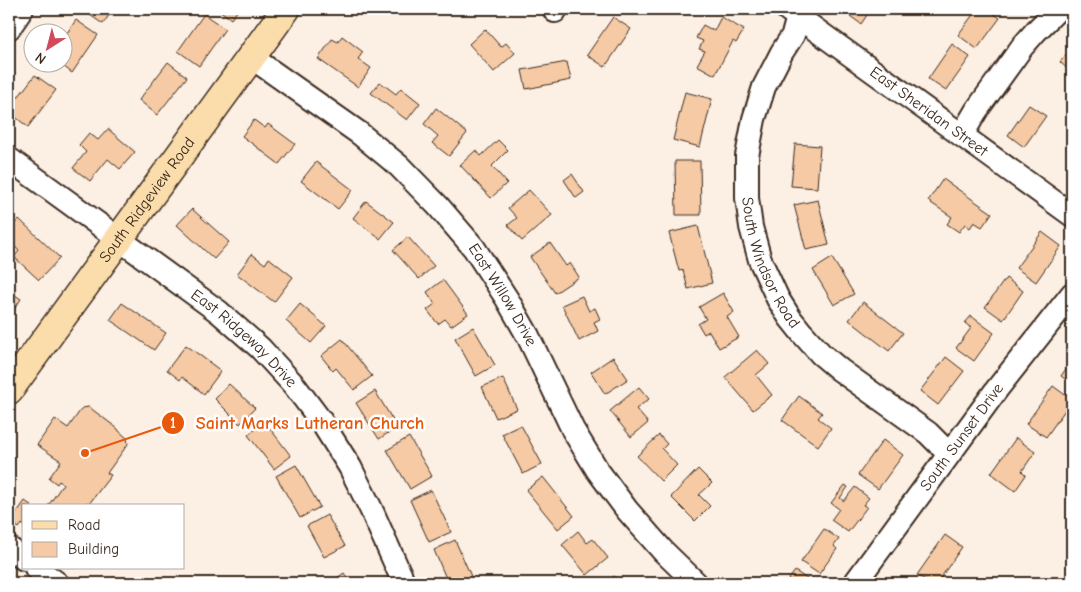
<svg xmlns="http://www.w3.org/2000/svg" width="1081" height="592" font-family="'Comic Neue',sans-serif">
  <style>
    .built { fill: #fae4d1 }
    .building { fill: #f5caa4; stroke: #3b2a1e }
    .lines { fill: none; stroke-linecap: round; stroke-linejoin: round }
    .minor-casing { stroke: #3b2a1e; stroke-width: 26 }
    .major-casing { stroke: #3b2a1e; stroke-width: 31 }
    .minor { stroke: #fff; stroke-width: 22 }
    .major { stroke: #fbddab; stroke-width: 28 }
    .labels { text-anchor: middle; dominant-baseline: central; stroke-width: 5; stroke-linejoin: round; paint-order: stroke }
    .street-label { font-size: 16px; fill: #3b2a1e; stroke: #fff }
    .leader { fill: none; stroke: #e8590c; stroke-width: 2 }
    .callout-dot { fill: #e8590c; stroke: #fff; stroke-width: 2 }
    .mark-label { font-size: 15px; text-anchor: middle; font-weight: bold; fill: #fff }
    .callout-label { font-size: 18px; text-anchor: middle; font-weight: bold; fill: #e8590c; stroke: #fff; stroke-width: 5; stroke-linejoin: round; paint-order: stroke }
  </style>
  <rect width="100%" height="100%" fill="#fcefe4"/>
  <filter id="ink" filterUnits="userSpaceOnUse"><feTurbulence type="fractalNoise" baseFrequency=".02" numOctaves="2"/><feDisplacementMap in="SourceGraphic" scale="10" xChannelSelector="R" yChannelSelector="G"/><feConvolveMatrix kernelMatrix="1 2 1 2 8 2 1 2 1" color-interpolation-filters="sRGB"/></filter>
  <g filter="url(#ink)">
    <path class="built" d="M9 569 29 583H9Z"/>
    <path class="building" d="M81 9H113L103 24Z
      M218 9H239L231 19Z
      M642 9H654L650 14Z
      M845 9H871L861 24 843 11Z
      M977 9H987L1000 18 977 49 958 35Z
      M204 14 225 29 199 66 178 51Z
      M613 17 631 29 605 67 587 55Z
      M721 17 744 30 736 43 733 41 715 75 697 65 705 51 699 49 703 41 696 38 703 25 714 31Z
      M76 20 98 35 72 73 58 62H62V40Z
      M485 29 501 47 506 43 515 53 494 72 469 44Z
      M342 36 363 52 358 59 371 68 358 87 318 59 332 39 338 42Z
      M952 44 970 57 946 91 928 79Z
      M1072 47V73L1060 62Z
      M168 62 187 77 157 115 139 100Z
      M567 62 571 80 526 89 522 70Z
      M35 75 56 90 28 127 9 112V109Z
      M380 82 396 94 401 88 420 103 407 120 371 93Z
      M685 92 712 99 700 147 673 140Z
      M1029 105 1046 116 1024 147 1008 135Z
      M436 108 467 133 449 156 432 143 438 136 424 124Z
      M254 120 265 128 268 124 295 144 279 164 242 136Z
      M108 129 135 152 120 169 108 159 90 181 73 168 86 152 79 145 89 133 98 140Z
      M498 140 508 150 492 166 507 183 491 198 460 165 476 150 481 156Z
      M795 144 820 146 817 188 791 186Z
      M675 161H700L701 215H676Z
      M316 162 353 190 338 209 301 181Z
      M572 174 584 192 576 198 564 180Z
      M943 179 992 213 982 227 974 222 970 228 965 224 959 232 947 224 952 217 928 201Z
      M529 190 552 215 522 241 508 225 517 218 508 208Z
      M818 200 829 245 806 250 794 205Z
      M366 201 394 222 380 239 353 218Z
      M192 209 229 242 214 259 177 225Z
      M19 219 60 258 39 280 14 257 19 251 9 240V230Z
      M698 226 712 283 688 289 683 270 679 271 669 233Z
      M1042 232 1061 246 1036 282 1016 268Z
      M408 237 434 266 419 279 393 250Z
      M550 243 566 266 570 263 579 277 555 293 530 257Z
      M252 254 265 264 269 258 293 277 274 302 237 274Z
      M832 258 854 294 834 305 813 270Z
      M1006 278 1023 291 1003 320 985 307Z
      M443 280 468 314 451 326 445 319 438 324 427 310 435 304 427 292Z
      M9 291 21 299 9 317Z
      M723 293 734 312 727 317 739 337 719 348 709 331 704 334 698 324 706 319 699 307Z
      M582 296 589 311 595 308 600 319 594 322 598 331 579 341 562 305Z
      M863 302 903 333 889 351 849 320Z
      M122 303 166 333 154 350 110 320Z
      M300 304 326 326 311 343 286 321Z
      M971 316 994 333 974 361 956 348 971 328 965 323Z
      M473 327 495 365 476 376 455 338Z
      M342 339 372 376 354 390 336 368 333 371 321 356Z
      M186 345 221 371 204 394 182 377 180 380 167 370Z
      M757 350 769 364 756 375 772 395 753 410 725 377Z
      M613 357 628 379 605 394 591 372Z
      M946 357 964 371 938 405 920 391Z
      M1072 360V384L1061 376Z
      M503 378 517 409 496 418 482 387Z
      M229 384 255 408 240 424 215 399Z
      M1053 386 1072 400 1046 437 1026 424Z
      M639 387 649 399 636 409 648 423 631 437 610 411Z
      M375 391 397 427 379 439 356 403Z
      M799 396 822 413 818 418 831 428 818 446 782 420Z
      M89 407 118 429 119 431 127 438 128 444 107 473 111 475 89 504 87 502 84 506H48L63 484 59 481 57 484 49 478 61 461 37 445 55 419 68 428 82 408Z
      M265 422 291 456 274 469 248 435Z
      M521 425 542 464 523 474 502 434Z
      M659 435 667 444 662 449 677 465 661 481 637 456Z
      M409 437 432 476 410 489 387 450Z
      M1016 438 1035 452 1022 471 1026 475 1015 491 991 473Z
      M883 440 903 455 878 489 858 475Z
      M296 465 320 507 300 518 276 476Z
      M698 469 712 483 699 495 710 506 695 521 671 497Z
      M543 477 574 516 558 529 526 490Z
      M845 485 848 487 840 498 844 501 855 487 869 498 863 505 867 507 848 532 831 520 839 509 831 503Z
      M431 490 451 532 429 542 410 500Z
      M25 501 32 506H24V526L22 524 19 528 10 522Z
      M327 515 345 546 324 557 307 526Z
      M824 529 839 539 834 546 837 549 819 574 801 562Z
      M578 531 587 543 593 539 608 558 587 575 562 545Z
      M945 535 962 547 937 583H930L917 575Z
      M455 540 474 583H448L434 550Z
      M795 571 813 583H786Z
      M344 573 351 583H330Z
      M614 576 622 583H606Z
      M1056 578 1064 583H1053Z"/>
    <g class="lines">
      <defs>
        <g id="minor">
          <path id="s1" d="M787 9 1072 215"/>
          <path id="s2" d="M800 9 793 35 782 52 764 87 754 119 747 156V198L751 227 760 260 778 299 790 318 802 333 821 354 840 370 928 433 949 454"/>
          <path d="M555 11 556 9"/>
          <path d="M9 28 22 9"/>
          <path id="s3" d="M251 57 359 133 399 166 438 206 474 248 507 299 528 336 573 430 598 471 627 510 663 551 696 583"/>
          <path d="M962 135 976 111 1022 47 1036 31 1058 9"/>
          <path id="s4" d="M9 159 219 312 260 348 294 385 321 421 350 467 371 509 404 583"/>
          <path d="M9 548 24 559"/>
          <path d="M36 568 57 583"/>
          <path id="s5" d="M855 583 997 389 1072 294"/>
        </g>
        <g id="major">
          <path id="s6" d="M9 390 286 9"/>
        </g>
      </defs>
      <use href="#minor" class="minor-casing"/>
      <use href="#major" class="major-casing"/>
      <use href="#minor" class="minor"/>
      <use href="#major" class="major"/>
    </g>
  </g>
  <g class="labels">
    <g class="street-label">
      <text stroke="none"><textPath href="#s1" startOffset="175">East Sheridan Street</textPath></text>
      <text stroke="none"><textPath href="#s6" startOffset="235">South Ridgeview Road</textPath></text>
      <text stroke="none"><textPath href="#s2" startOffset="269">South Windsor Road</textPath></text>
      <text stroke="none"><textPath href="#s3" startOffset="350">East Willow Drive</textPath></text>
      <text stroke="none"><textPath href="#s4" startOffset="296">East Ridgeway Drive</textPath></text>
      <text stroke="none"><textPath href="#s5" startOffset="181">South Sunset Drive</textPath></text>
    </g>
  </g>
  <path class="leader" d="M85 453L173 423"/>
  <g class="callout-dot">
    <circle cx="85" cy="453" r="5"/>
    <circle cx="173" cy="423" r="12"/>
  </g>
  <g class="mark-label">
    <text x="173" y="428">1</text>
  </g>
  <g class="callout-label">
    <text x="310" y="429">Saint Marks Lutheran Church</text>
  </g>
  <rect width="1081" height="592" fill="none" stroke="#fff" stroke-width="30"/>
  <rect x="15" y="15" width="1051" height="562" fill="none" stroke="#3b2a1e" stroke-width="2" filter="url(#ink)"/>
  <rect x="22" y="504" width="162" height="65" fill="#ffffff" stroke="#b1aaa5"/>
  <rect x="32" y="521" width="25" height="8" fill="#fbddab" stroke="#b1aaa5"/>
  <text x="68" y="530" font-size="15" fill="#3b2a1e">Road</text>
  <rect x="32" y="542" width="25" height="15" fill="#f5caa4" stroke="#b1aaa5"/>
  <text x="68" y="554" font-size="15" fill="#3b2a1e">Building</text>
  <g transform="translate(48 48) rotate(216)"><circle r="24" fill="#ffffff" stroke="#b1aaa5"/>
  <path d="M0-4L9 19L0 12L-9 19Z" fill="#d1495b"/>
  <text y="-8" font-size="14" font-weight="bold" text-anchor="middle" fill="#3b2a1e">N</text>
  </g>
</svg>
